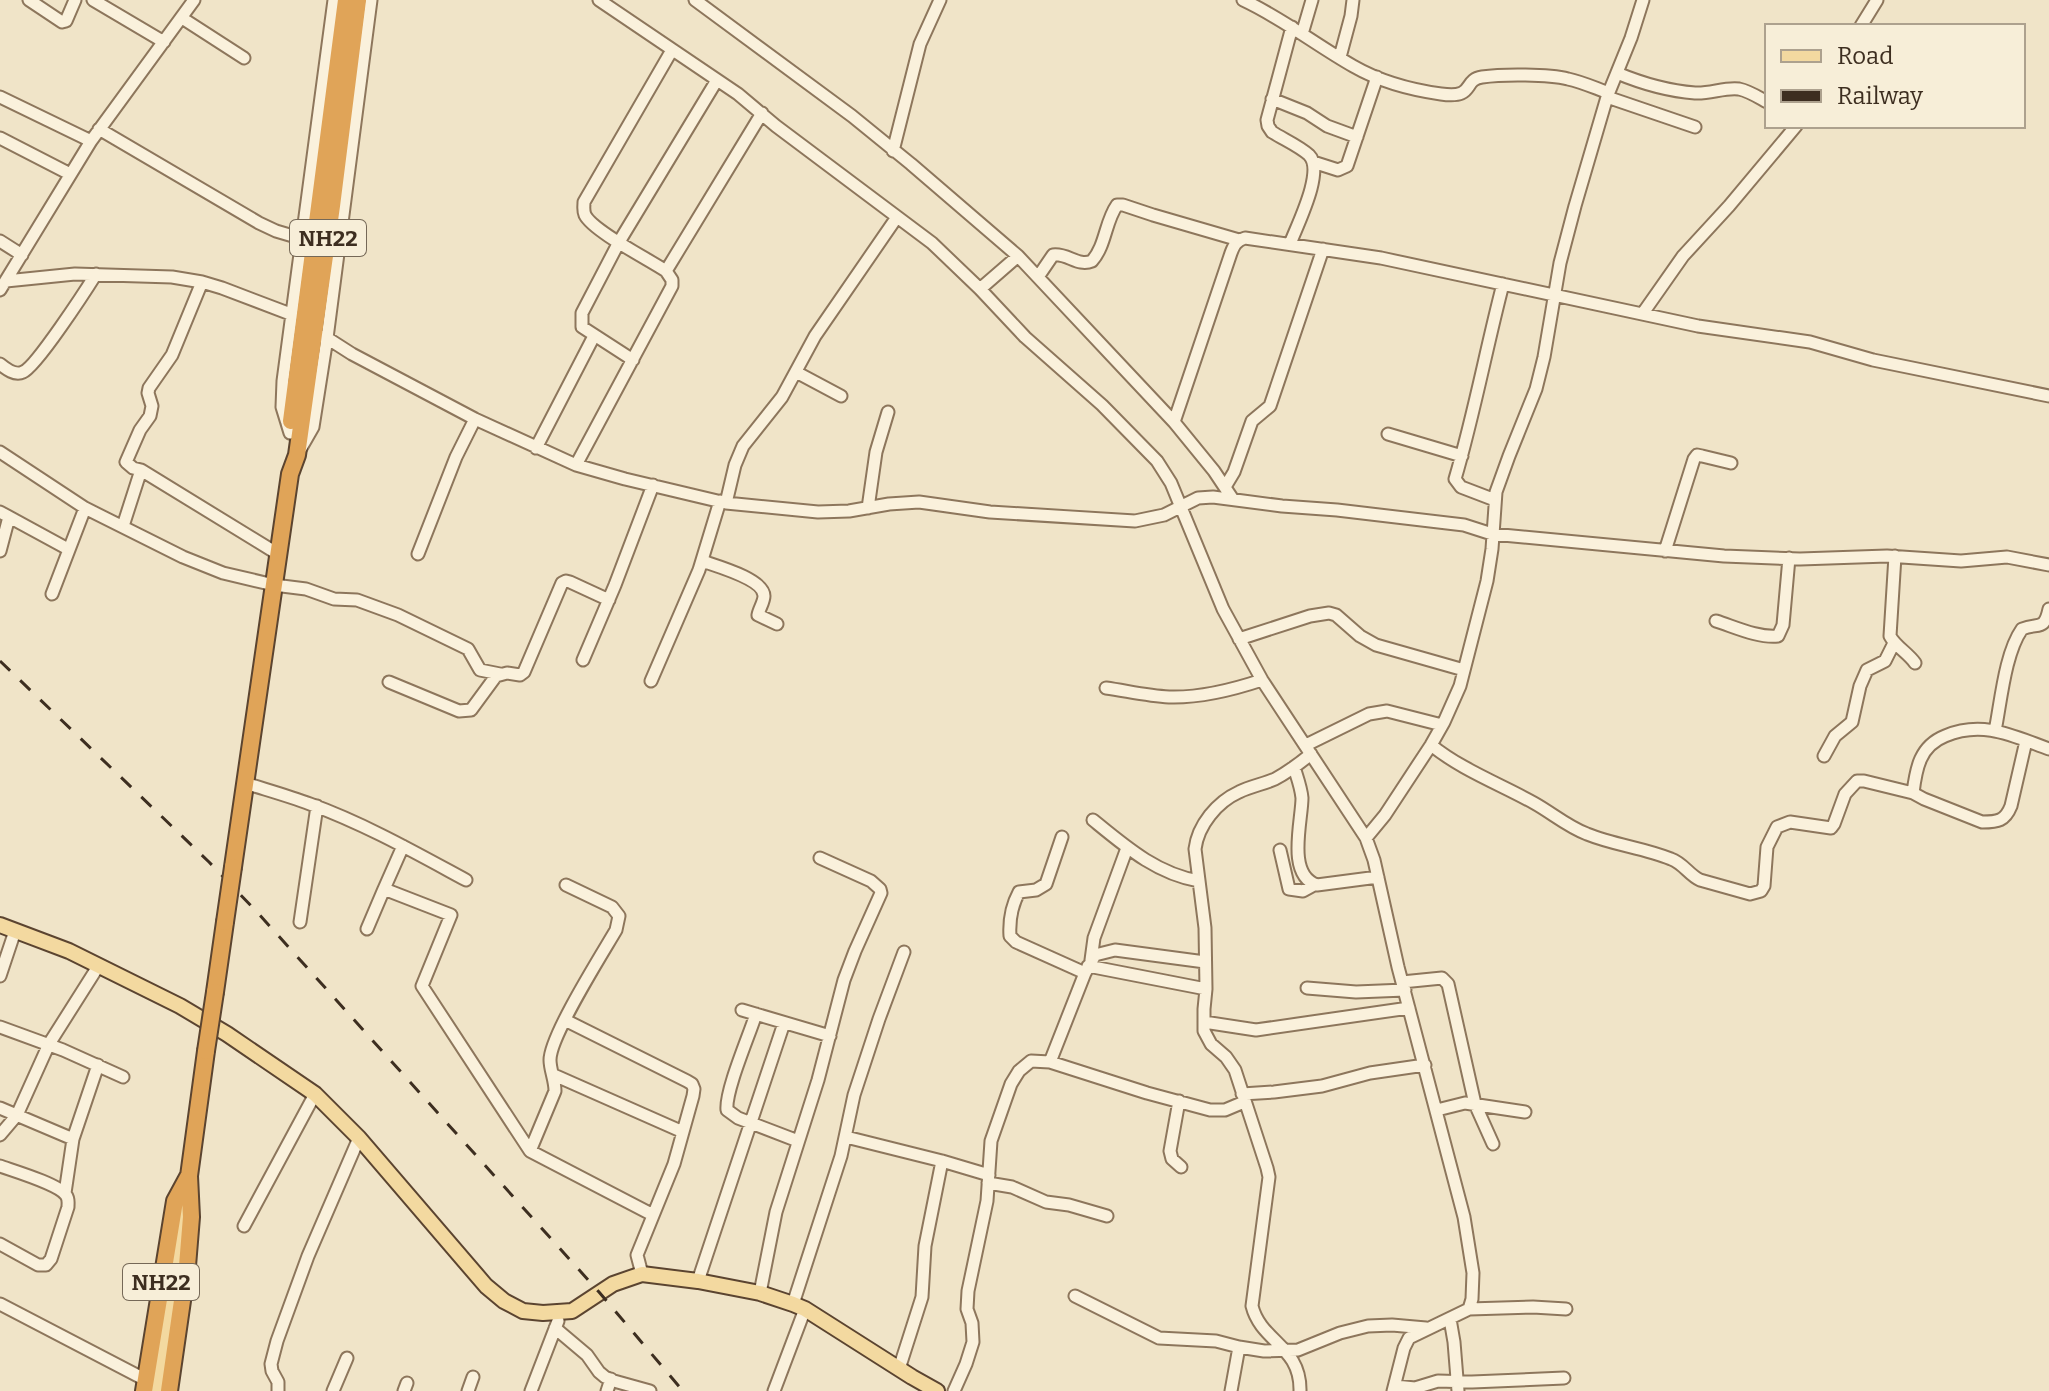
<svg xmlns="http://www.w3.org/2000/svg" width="2049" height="1391" font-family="Bitter,serif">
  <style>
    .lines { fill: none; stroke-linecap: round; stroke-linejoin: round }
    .minor-casing { stroke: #8d765c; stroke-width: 15 }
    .major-casing { stroke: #5b4430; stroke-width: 18 }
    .highway-casing { stroke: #5b4430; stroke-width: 20 }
    .minor { stroke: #faf1dc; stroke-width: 11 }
    .major { stroke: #f3d9a0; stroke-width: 14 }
    .highway { stroke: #e0a458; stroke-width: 16 }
    .rail { stroke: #3d2e20; stroke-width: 3; stroke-dasharray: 14 14; stroke-linecap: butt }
    .highway-bridge-casing { stroke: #5b4430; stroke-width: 20; stroke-linecap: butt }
    .highway-bridge { stroke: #e0a458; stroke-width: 16 }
    .labels { text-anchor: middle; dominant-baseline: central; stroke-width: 6; stroke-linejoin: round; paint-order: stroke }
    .shield { fill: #f7eed8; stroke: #756857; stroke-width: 2 }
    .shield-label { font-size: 22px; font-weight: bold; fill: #3d2e20 }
  </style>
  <rect width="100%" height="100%" fill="#f0e4c8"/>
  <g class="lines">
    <defs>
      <path id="minor" d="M29 0 62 22 66 21 75 0
        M93 0 164 42
        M599 0 738 94 776 126 932 243 980 289 1025 337 1102 405 1157 461 1171 483 1223 609 1262 680 1366 838 1374 860 1398 967 1464 1217 1473 1273 1472 1299 1469 1309 1409 1338 1404 1348 1393 1391
        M695 0 852 116 911 164 1018 256
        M1243 0C1282 18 1316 45 1353 66 1379 81 1412 90 1441 94 1476 99 1462 80 1482 77 1502 74 1549 74 1568 79 1582 82 1595 88 1609 93
        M182 18 244 58
        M1861 26 1877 0
        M1302 34 1312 0
        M1340 57 1351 16 1353 0
        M1617 73C1641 83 1669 91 1695 93 1710 94 1725 87 1739 89 1749 91 1758 97 1767 102
        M0 97 91 141
        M1607 97 1695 127
        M1272 99 1307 113 1327 126 1357 137
        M99 129 259 223 276 231 303 239
        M0 138 70 174
        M893 151 920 44 940 0
        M1313 162 1338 170 1347 166 1377 77
        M0 241 22 255
        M1290 244C1297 225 1325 171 1309 155 1299 146 1283 139 1272 132L1268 126 1267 120 1292 27
        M666 271 762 113
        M1038 277 1053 255C1068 253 1078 267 1092 261 1106 245 1105 222 1117 205H1123L1153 215 1239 240
        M6 281 75 274 172 277 202 282 222 288 293 315
        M202 282 172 355 149 388 148 393 152 406 150 416 140 430 126 462 133 468 141 470 278 554
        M980 289 1018 256 1174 422 1214 471 1232 498
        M0 290 91 141 194 0
        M1643 313 1683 256 1729 206 1796 126
        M310 334 327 338 352 354 475 419 576 465 625 479 726 503 818 512 849 511 889 504 919 502 990 512 1135 521 1164 515 1198 498 1213 497 1282 506 1337 510 1464 525 1492 534 1724 556 1800 559 1887 556 1961 561 2007 557 2049 565
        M633 360 582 327V313L619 242 717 80
        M0 364C6 369 15 376 23 372 36 367 86 290 96 274
        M796 372 841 396
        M1174 422 1231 253C1234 245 1236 241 1245 238L1381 258 1698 326 1810 342 1873 360 2049 396
        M290 433 282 407 283 381 334 0
        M1388 434 1462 456
        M301 448 313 427 327 338 371 0
        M536 448 594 336
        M0 452 85 508 183 557 223 573 274 585 306 589 334 599 357 600 398 615 468 649 480 670 500 674
        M576 465 672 286V280L666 271C648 259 593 231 585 215 583 210 584 207 584 202L672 50
        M1225 487 1234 472 1252 421 1270 406 1323 249
        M1495 500 1461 487 1455 479C1474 415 1486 349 1503 284
        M726 503 735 465 743 446 782 397 815 336 897 217
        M868 508 876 452 888 412
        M0 512 68 549
        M123 526 141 470
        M0 551 9 517
        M1665 551 1694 459 1697 455 1702 456 1731 463
        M418 554 456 457 475 419
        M1895 556 1890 636C1895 646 1908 653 1915 663
        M702 561C716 566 764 579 764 596 764 602 759 609 758 615L777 624
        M52 594 85 508
        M1716 621C1735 627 1758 638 1778 636L1783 625 1789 558
        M1239 639 1310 616 1329 613 1336 615 1360 636 1376 645 1464 670
        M583 660 615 585 653 485
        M651 681 699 570 720 501
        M389 682 459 711 471 710 496 676 507 673 520 675 524 672 562 583 566 581 570 582 609 600
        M1106 688C1127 691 1148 696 1169 697 1200 698 1232 690 1262 680
        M1995 731C2001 701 2005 653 2022 629 2038 622 2044 632 2049 609
        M1306 745 1369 714 1387 711 1442 725
        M1431 745C1462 770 1500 784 1534 803 1552 813 1568 827 1587 834 1614 845 1644 848 1671 859 1683 863 1689 875 1700 880L1750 894 1761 891 1764 886 1767 847 1777 827 1790 822 1831 828 1834 824 1845 794 1857 781H1864L1913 793 1924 799 1982 822C1998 822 2005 821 2011 806L2026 741
        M1824 756 1835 736 1852 722 1860 686 1867 670 1885 661 1894 643
        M1294 767C1297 777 1301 787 1302 798 1302 821 1286 875 1317 885L1378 877
        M245 783C267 790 289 796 310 804 365 824 416 853 466 880
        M1913 793C1916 768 1920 746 1945 736 1983 720 2013 736 2049 749
        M1093 820C1126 847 1157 874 1199 881
        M1062 837 1046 884 1036 890 1019 892C1012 905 1009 921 1010 936L1016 942 1085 973
        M1366 838 1385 815 1431 745 1444 722 1460 686 1487 581 1492 549 1496 492 1509 456 1536 389 1544 357 1560 263 1575 206 1607 97 1631 38 1643 0
        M1280 850 1289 889 1303 891 1314 885
        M384 889 403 846
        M300 922 317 806
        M367 929 384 889 451 915 422 986 530 1151 653 1215
        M1091 960 1094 938 1127 848
        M1088 966 1206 989
        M0 976 15 931
        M1402 982 1442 978 1448 984 1475 1104 1493 1144
        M1307 988 1356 992 1405 990
        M742 1010 830 1036
        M756 1014C749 1036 725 1091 727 1110L738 1118 798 1141
        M565 1020 687 1081 692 1084 694 1089 693 1096 674 1164 637 1255 642 1274
        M1204 1022 1256 1030 1409 1008
        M0 1027 63 1050 123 1077
        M1050 1062 1085 973 1095 955 1115 950 1205 962
        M554 1075 683 1132
        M1242 1094 1274 1092 1322 1086 1370 1073 1425 1065
        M1179 1101 1170 1151 1172 1159 1181 1167
        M0 1108 73 1139
        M1437 1110 1465 1103 1525 1112
        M0 1135 17 1115 49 1044 99 965
        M846 1137 942 1161 989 1175
        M530 1151 555 1091C555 1080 550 1070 550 1060 550 1036 602 954 616 930L619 916 612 907 566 885
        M0 1166C14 1171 58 1184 66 1195 69 1199 68 1202 68 1207L51 1259 46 1265H38L0 1244
        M988 1183 1012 1187 1046 1202 1069 1205 1107 1216
        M65 1193 73 1139 98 1065
        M244 1226 315 1094
        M698 1281 784 1023
        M760 1293 776 1212 818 1080 844 980 855 951 881 893 880 889 871 881 820 858
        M1075 1296 1159 1338 1216 1341 1239 1347 1264 1351 1298 1350 1340 1333 1368 1326 1392 1325 1426 1328
        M0 1304 146 1380
        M793 1304 841 1156 854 1095 879 1019 904 952
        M1469 1309 1533 1307 1566 1309
        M1450 1319 1454 1342 1458 1391
        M555 1328 587 1355 599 1372 605 1377 614 1381 650 1391
        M899 1369 922 1297 925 1246 942 1161
        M1395 1386 1415 1388 1438 1381 1472 1382 1564 1378
        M278 1391V1382L272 1371 271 1364 277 1341 308 1256 359 1138
        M333 1391 347 1358
        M404 1391 407 1383
        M468 1391 473 1377
        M531 1391 558 1321
        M607 1391 611 1379
        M774 1391 805 1309
        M954 1391 966 1364 973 1342 972 1323 967 1309 968 1291 987 1201 991 1141 1011 1084 1019 1071 1031 1061 1050 1062 1147 1093 1210 1110H1225L1244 1102
        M1231 1391 1239 1347
        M1300 1391C1301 1346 1261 1342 1252 1306L1269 1177 1267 1168 1235 1070 1226 1057 1211 1044 1204 1031V1009L1206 989 1205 928 1195 849C1198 825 1217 802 1239 792 1251 786 1264 784 1275 779 1288 772 1300 763 1311 754"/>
      <path id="major" d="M0 925 69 951 180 1006 227 1034 315 1094 359 1138 486 1286 504 1301 523 1311 543 1313 572 1311 613 1284 642 1274 698 1281 760 1293 793 1304 805 1309 912 1377 937 1391
        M157 1391 186 1198"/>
      <path id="highway" d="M291 421 346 0
        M233 867 290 474 297 455 332 206 358 0
        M215 992 225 922
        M144 1391 175 1201 188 1177
        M169 1391 187 1266 191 1217 189 1176 206 1051"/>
    </defs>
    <use href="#minor" class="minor-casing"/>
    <use href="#major" class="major-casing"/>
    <use href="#highway" class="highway-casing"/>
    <use href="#minor" class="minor"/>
    <use href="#major" class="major"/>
    <use href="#highway" class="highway"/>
    <path class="rail" d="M0 661 209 862 257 912 599 1292 683 1391"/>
    <defs>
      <path id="highway-bridge" d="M225 922 233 867
        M206 1051 215 992"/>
    </defs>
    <use href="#highway-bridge" class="highway-bridge-casing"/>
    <use href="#highway-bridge" class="highway-bridge"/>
  </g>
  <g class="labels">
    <g class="shield">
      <rect x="290" y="220" width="76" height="36" rx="6"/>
      <rect x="123" y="1264" width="76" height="36" rx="6"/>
    </g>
    <g class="shield-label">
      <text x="328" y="238">NH22</text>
      <text x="161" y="1282">NH22</text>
    </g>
  </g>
  <rect x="1765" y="24" width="260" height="104" fill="#f7eed8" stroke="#ada18e" stroke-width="2"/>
  <rect x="1781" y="50" width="40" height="12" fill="#f3d9a0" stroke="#ada18e" stroke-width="2"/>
  <text x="1837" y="64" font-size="24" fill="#3d2e20">Road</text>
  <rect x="1781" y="90" width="40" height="12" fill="#3d2e20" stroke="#ada18e" stroke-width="2"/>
  <text x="1837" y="104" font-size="24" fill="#3d2e20">Railway</text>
</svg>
